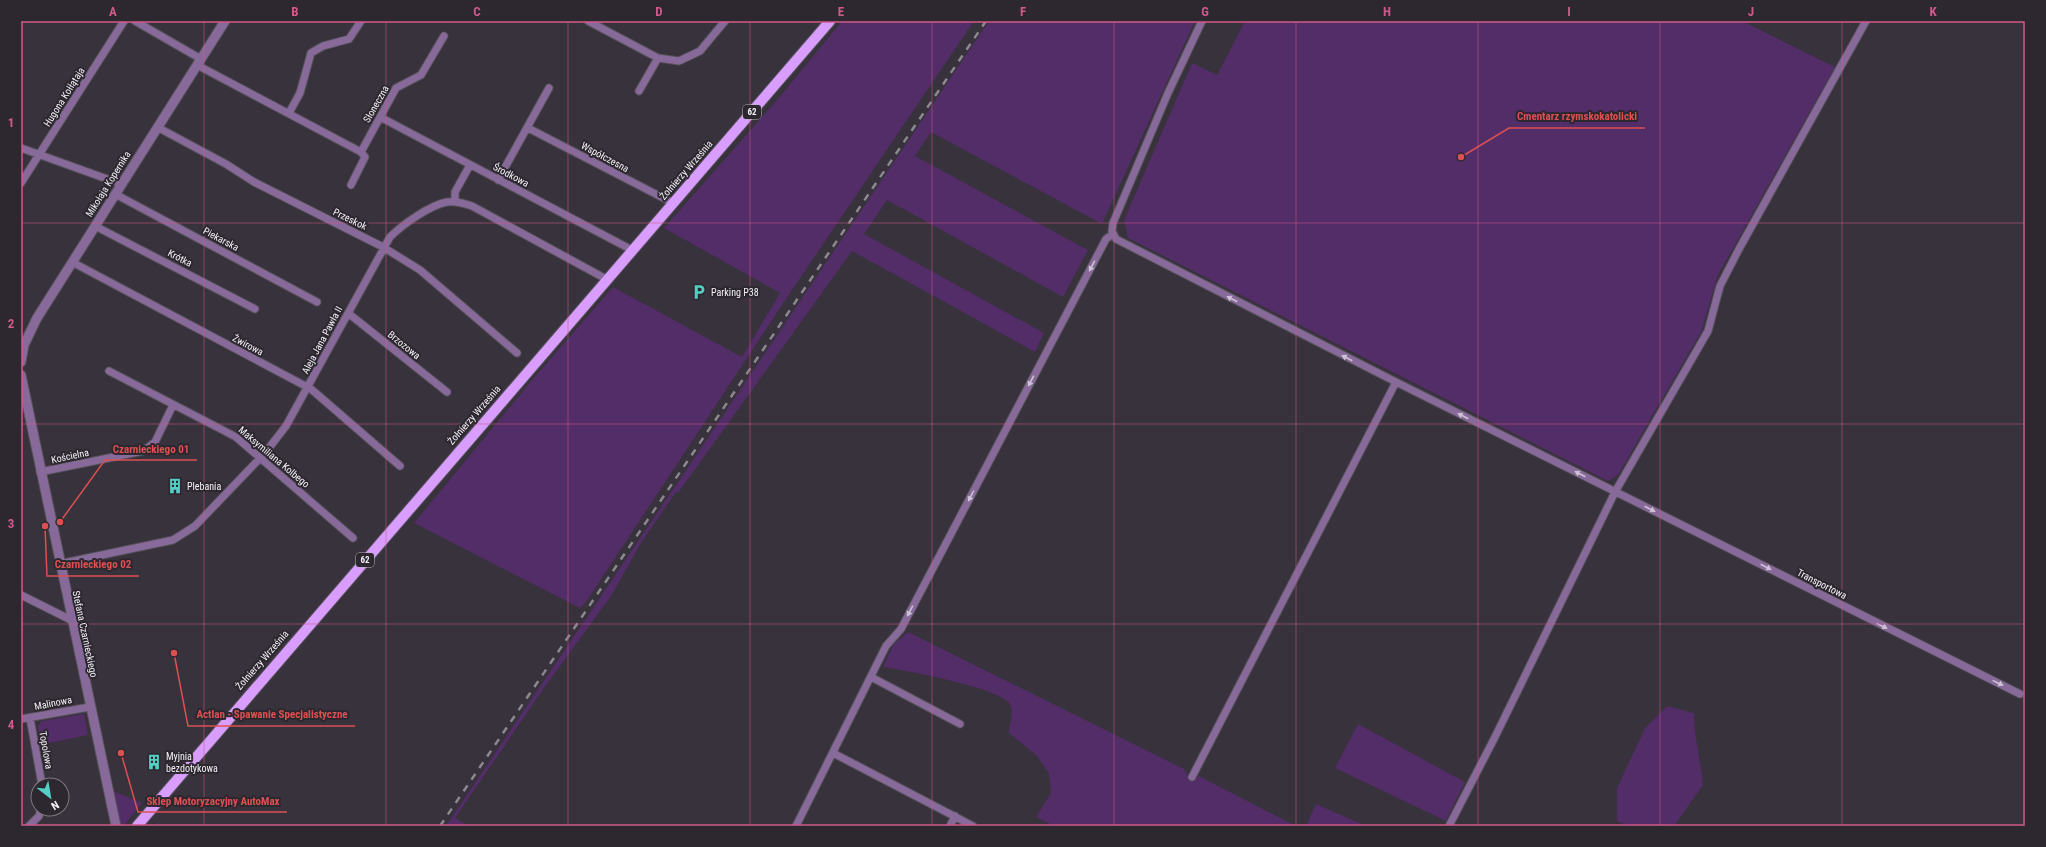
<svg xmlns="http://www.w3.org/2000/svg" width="2046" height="847" font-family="'Roboto Condensed',sans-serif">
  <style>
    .green { fill: #522d67 }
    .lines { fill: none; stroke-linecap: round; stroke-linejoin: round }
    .minor-casing { stroke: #555059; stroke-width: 9 }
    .tertiary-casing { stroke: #555059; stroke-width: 11 }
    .primary-casing { stroke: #555059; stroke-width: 12 }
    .minor { stroke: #876a99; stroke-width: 7 }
    .tertiary { stroke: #876a99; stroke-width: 9 }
    .primary { stroke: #d99dfe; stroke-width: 10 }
    .rail { stroke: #8c8890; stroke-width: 2.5; stroke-dasharray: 7 7; stroke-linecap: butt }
    .oneway { fill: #cdc1d5 }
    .grid { fill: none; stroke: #d1598a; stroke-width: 1; stroke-opacity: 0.55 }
    .labels { text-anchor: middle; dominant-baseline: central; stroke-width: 4; stroke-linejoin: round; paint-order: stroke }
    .shield { fill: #2d2830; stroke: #b8b4bb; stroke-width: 1 }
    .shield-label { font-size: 9px; font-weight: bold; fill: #f3f0f6 }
    .street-label { font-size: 10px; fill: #f3f0f6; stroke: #2d2830 }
    .poi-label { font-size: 10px; fill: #f3f0f6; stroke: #2d2830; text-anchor: start }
    .leader { fill: none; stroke: #dc5051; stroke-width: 1.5 }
    .callout-dot { fill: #dc5051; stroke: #2d2830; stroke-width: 1.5 }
    .callout-label { font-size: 11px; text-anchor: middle; font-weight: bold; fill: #dc5051; stroke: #2d2830; stroke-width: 4; stroke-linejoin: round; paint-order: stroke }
    .neatline { fill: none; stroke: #d1598a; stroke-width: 1.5 }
    .grid-label { font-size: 13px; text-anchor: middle; font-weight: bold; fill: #d1598a }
  </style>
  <rect width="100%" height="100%" fill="#37323b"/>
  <path class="green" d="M842 21H974L788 296 586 602 580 608 414 523 533 379 613 287 742 357 780 293 664 228 777 100Z
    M989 21H1195L1102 224 931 132 915 156 1088 250 1063 297 887 200 864 234 1044 333 1035 352 852 251 678 493 676 492 641 543 611 596 544 688 455 818 469 826H446Z
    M1245 21H1742L1835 67 1718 275 1701 332 1618 475 1608 481 1128 238 1124 220 1192 63 1217 75Z
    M908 632 1184 769 1188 776 1195 779 1199 776 1296 826H1054L1036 817 1051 793 1049 774 1037 756 1009 733C1009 723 1015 712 1009 703 998 688 905 670 883 667L893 645Z
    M1667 706 1694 713C1694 738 1701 760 1703 785L1674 826H1628L1617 821V788L1645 728Z
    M84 714 88 735 40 745 38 726 42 721Z
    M1358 724 1465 782 1446 821 1335 768Z
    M111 790 142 803 124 826H118Z
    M1316 804 1366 826H1306Z"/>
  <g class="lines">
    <defs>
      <path id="minor" d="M135 21 201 59
        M588 21 658 58 679 61 700 51 725 21
        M1202 21 1168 93 1113 223 1112 231 1116 239 1396 382 2020 694
        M197 65 361 152 365 157 351 185
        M639 91 658 58
        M289 113 300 93 311 53 323 46 349 39 361 21
        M380 117 632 250
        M157 127 226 164 254 182 383 247 420 270 517 353
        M528 128 673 203
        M21 148 121 184
        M361 152 396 88 421 75 444 36
        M498 180 549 88
        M21 183 124 21
        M115 194 317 302
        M455 202V192L470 165
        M95 226 255 309
        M72 262 311 389 400 466
        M348 313 447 392
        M109 371 236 437 353 538
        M40 472 143 451 155 442 173 405
        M59 564 173 540 195 526 265 453 286 426 390 237C402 225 430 205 447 202 456 201 463 203 472 206L608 280
        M21 595 71 620
        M871 677 960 724
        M30 718 42 785
        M21 719 90 707
        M833 753 973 826
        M1192 777 1396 382
        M29 826 39 816 41 809
        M796 826 886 646 901 629 1106 239 1113 234
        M950 826 955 816
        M1449 826 1495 737 1615 492 1708 331 1720 286 1739 249 1866 21"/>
      <path id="tertiary" d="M21 362 24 345 37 318 225 21
        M21 375 116 826"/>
      <path id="primary" d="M137 826 830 21"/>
    </defs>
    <use href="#minor" class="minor-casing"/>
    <use href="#tertiary" class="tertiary-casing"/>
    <use href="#primary" class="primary-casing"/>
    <use href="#minor" class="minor"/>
    <use href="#tertiary" class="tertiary"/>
    <use href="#primary" class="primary"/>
    <path class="rail" d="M440 826 986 21"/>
  </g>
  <defs><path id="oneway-solid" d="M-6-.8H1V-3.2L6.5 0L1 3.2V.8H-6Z"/></defs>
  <g class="oneway">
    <use href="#oneway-solid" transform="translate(1092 266) rotate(118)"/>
    <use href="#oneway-solid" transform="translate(1232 299) rotate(-153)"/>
    <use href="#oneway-solid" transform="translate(1347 358) rotate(-153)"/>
    <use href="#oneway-solid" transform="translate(1031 381) rotate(118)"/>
    <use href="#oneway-solid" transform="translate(1463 416) rotate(-153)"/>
    <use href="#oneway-solid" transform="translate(1580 474) rotate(-153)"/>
    <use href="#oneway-solid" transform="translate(971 496) rotate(118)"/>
    <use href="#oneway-solid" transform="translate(1650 509) rotate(27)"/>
    <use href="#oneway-solid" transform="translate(1766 567) rotate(27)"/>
    <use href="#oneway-solid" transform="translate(910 611) rotate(118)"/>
    <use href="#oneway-solid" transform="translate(1882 626) rotate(26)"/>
    <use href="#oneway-solid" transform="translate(1998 683) rotate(26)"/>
  </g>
  <path class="grid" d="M204 21V826M386 21V826M568 21V826M750 21V826M932 21V826M1114 21V826M1296 21V826M1478 21V826M1660 21V826M1842 21V826M21 223H2025M21 424H2025M21 624H2025"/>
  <defs>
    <symbol id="parking-bare" viewBox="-9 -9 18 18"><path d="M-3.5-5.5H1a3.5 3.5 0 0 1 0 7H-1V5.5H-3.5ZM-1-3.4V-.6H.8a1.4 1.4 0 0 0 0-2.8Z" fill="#55cec4" stroke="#2d2830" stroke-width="2.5" paint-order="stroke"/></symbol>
    <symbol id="building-bare" viewBox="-9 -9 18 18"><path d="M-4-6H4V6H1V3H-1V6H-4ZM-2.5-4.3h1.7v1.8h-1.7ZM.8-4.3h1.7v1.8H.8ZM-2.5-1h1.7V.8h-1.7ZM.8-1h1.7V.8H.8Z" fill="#55cec4" stroke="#2d2830" stroke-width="2.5" paint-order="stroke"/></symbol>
  </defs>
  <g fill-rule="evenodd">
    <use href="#parking-bare" x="688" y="281" width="22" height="22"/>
    <use href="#building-bare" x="164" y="475" width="22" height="22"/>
    <use href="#building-bare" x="143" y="751" width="22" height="22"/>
  </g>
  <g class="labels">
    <g class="shield">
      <rect x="743" y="105" width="18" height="14" rx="3"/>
      <rect x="356" y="553" width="18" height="14" rx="3"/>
    </g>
    <g class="shield-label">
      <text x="752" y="112">62</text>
      <text x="365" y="560">62</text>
    </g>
    <g class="street-label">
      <text transform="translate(64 97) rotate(-58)">Hugona Kołłątaja</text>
      <text transform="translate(376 104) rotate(-60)">Słoneczna</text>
      <text transform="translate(605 157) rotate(28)">Współczesna</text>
      <text transform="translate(686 170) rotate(-49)">Żołnierzy Września</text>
      <text transform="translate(511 175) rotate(28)">Środkowa</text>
      <text transform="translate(108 184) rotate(-58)">Mikołaja Kopernika</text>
      <text transform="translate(350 219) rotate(26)">Przeskok</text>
      <text transform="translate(221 239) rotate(28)">Piekarska</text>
      <text transform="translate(180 258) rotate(27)">Krótka</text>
      <text transform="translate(322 340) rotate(-62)">Aleja Jana Pawła II</text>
      <text transform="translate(248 345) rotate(28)">Żwirowa</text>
      <text transform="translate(404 345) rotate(39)">Brzozowa</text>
      <text transform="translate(474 415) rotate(-49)">Żołnierzy Września</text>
      <text transform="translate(70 456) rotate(-12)">Kościelna</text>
      <text transform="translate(274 457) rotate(40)">Maksymiliana Kolbego</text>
      <text transform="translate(1822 584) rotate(27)">Transportowa</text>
      <text transform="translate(85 634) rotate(78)">Stefana Czarnieckiego</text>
      <text transform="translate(262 660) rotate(-49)">Żołnierzy Września</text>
      <text transform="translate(53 703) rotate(-11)">Malinowa</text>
      <text transform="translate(46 750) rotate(80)">Topolowa</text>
    </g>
    <g class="poi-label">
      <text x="711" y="292">Parking P38</text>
      <text x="187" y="486">Plebania</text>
      <text x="166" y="756">Myjnia<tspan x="166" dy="12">bezdotykowa</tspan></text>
    </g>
  </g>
  <path class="leader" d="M1461 157L1509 128H1645M60 522L105 460H197M45 526L47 576H139M174 653L188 726H355M121 753L138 812H287"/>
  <g class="callout-dot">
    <circle cx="1461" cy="157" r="4"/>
    <circle cx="60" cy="522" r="4"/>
    <circle cx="45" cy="526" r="4"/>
    <circle cx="174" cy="653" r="4"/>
    <circle cx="121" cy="753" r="4"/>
  </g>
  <g class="callout-label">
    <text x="1577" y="120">Cmentarz rzymskokatolicki</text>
    <text x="151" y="453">Czarnieckiego 01</text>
    <text x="93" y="568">Czarnieckiego 02</text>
    <text x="272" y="718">Actlan - Spawanie Specjalistyczne</text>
    <text x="213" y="805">Sklep Motoryzacyjny AutoMax</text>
  </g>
  <rect width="2046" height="847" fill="none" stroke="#2d2830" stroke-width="44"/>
  <g transform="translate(50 797) rotate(149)"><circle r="19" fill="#2d2830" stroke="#7c787f"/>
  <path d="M0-3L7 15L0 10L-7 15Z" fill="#55cec4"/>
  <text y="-6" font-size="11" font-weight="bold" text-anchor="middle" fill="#f3f0f6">N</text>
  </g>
  <rect x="22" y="22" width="2002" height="803" class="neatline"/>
  <g class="grid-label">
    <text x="113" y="16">A</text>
    <text x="295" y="16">B</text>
    <text x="477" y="16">C</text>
    <text x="659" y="16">D</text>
    <text x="841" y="16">E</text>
    <text x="1023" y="16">F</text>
    <text x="1205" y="16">G</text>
    <text x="1387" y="16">H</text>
    <text x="1569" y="16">I</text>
    <text x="1751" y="16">J</text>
    <text x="1933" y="16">K</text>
    <text x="11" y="127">1</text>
    <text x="11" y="328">2</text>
    <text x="11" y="528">3</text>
    <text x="11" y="729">4</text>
  </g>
</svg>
